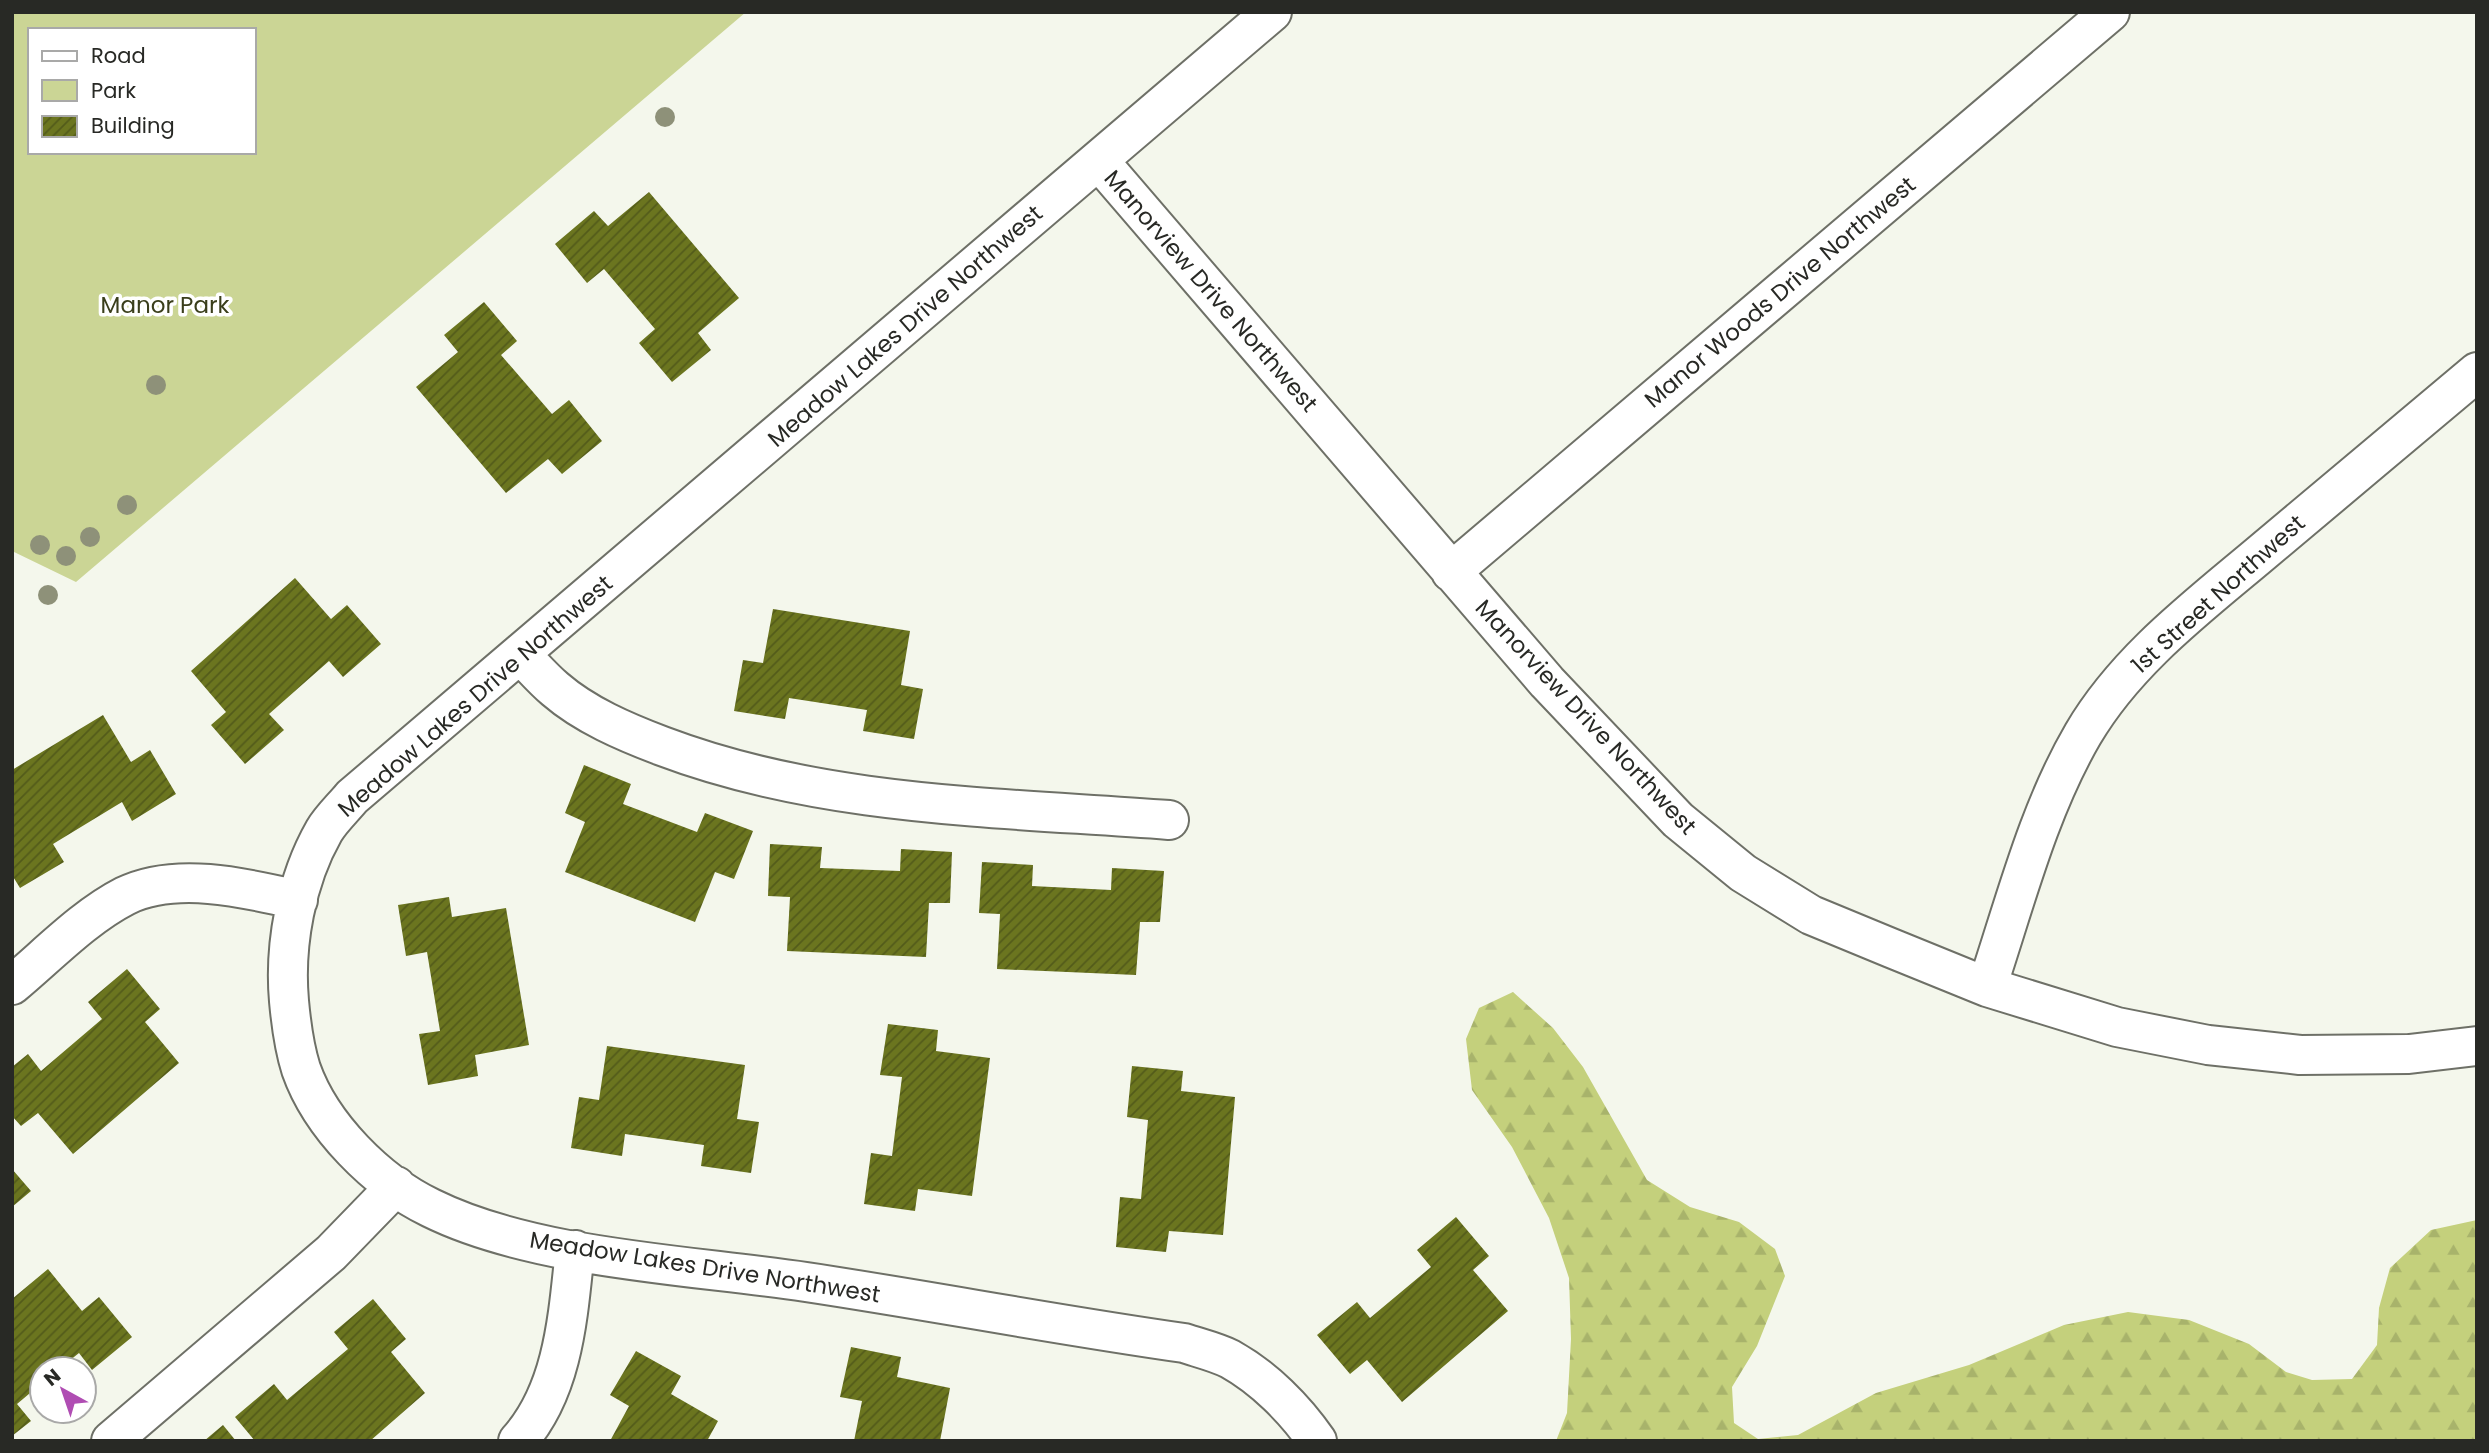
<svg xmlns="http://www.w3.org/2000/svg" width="2489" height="1453" font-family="Poppins,sans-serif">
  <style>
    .green { fill: #cbd595; fill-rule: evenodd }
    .forest { fill: url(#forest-firs) }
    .building { fill: url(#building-hatch) }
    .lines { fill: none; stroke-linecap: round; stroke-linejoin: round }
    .minor-casing { stroke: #6e7067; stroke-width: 42 }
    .minor { stroke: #fff; stroke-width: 38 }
    .tree { fill: #8e9179 }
    .labels { text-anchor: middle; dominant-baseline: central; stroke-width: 7; stroke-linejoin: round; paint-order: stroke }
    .street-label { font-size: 23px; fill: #282925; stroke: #fff }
    .park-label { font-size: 23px; fill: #3a3e1b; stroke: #fff }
  </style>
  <defs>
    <pattern id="forest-firs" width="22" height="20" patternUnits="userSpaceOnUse" patternTransform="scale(1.75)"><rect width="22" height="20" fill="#c4d07c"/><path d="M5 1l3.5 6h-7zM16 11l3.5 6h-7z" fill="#a8b36b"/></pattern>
    <pattern id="building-hatch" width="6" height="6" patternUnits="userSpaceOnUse" patternTransform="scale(1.75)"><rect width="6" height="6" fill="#6b751f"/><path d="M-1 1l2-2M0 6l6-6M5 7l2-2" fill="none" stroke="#535b1a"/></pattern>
  </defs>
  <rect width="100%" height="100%" fill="#f4f7ec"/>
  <path class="green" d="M12 12H746L76 582 12 551ZM30 30H254V152H30Z"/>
  <path class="forest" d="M1513 992 1553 1028 1583 1067 1647 1180 1690 1207 1739 1222 1775 1249 1785 1276 1757 1346 1732 1387 1734 1423 1758 1439 1798 1435 1876 1393 1969 1365 2064 1325 2128 1312 2189 1320 2249 1344 2286 1372 2312 1380 2352 1379 2377 1345 2379 1308 2390 1268 2431 1230 2477 1220V1441H1556L1567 1413 1571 1339 1569 1278 1549 1218 1512 1147 1472 1090 1466 1039 1479 1008Z"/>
  <path class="building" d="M649 192 739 298 698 333 711 350 672 382 639 343 655 329 604 269 587 283 555 244 594 211 608 226Z
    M484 302 517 341 501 355 552 414 569 400 602 441 562 474 548 459 506 493 416 387 458 352 444 335Z
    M295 578 331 619 347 605 381 644 343 677 329 661 269 714 284 730 245 764 211 725 226 712 191 671Z
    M773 609 910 631 901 685 923 689 914 739 863 731 867 710 789 698 785 719 734 711 743 660 763 663Z
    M103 715 131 762 150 750 176 794 132 821 122 802 53 844 64 862 20 888 12 875V770Z
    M584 765 631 784 623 804 697 832 705 813 753 831 734 879 715 872 695 922 565 872 585 822 565 813Z
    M770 844 822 847 820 868 900 871 901 849 952 852 950 903H929L926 957 787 951 790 897 768 896Z
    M982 862 1033 865 1032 886 1111 890 1112 868 1164 871 1160 922H1140L1136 975 997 969 1000 914 979 913Z
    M449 897 452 917 506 908 529 1045 475 1055 478 1076 428 1085 419 1034 440 1031 427 952 406 956 398 905Z
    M127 969 160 1009 145 1022 179 1063 73 1154 38 1113 21 1126 12 1116V1067L28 1054 41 1071 102 1019 88 1002Z
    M888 1024 938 1030 936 1051 990 1058 972 1196 918 1189 915 1211 864 1204 871 1153 892 1156 902 1077 880 1075Z
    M607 1046 745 1065 737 1119 759 1122 751 1173 701 1166 704 1145 625 1134 622 1156 571 1148 579 1097 599 1100Z
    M1132 1066 1183 1071 1181 1091 1235 1097 1223 1235 1169 1231 1166 1252 1116 1247 1120 1197 1141 1199 1148 1120 1127 1117Z
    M12 1169 31 1191 12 1207Z
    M1456 1217 1489 1256 1473 1270 1508 1311 1402 1402 1367 1360 1350 1374 1317 1335 1357 1302 1370 1318 1431 1267 1417 1250Z
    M48 1269 82 1311 99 1297 132 1337 92 1370 79 1353 59 1369H42V1383L17 1404 31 1421 12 1436V1299Z
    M373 1299 406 1339 391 1352 425 1393 370 1441H255L235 1417 274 1384 287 1400 348 1349 334 1332Z
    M851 1347 901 1357 897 1377 950 1388 940 1441H854L862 1401 840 1397Z
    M636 1351 681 1376 671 1394 718 1421 707 1441H610L629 1406 610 1395Z
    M223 1425 236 1441H204Z"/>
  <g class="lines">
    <defs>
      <path id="minor" d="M1272 12 352 797C343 808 331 819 324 831 296 880 284 945 289 1001 291 1023 294 1047 301 1069 321 1126 377 1182 431 1208 534 1259 692 1265 806 1282 932 1301 1057 1325 1184 1343 1199 1348 1216 1352 1230 1359 1264 1378 1295 1409 1317 1441
        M1099 161 1547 682 1678 820 1743 873 1811 915 1891 948 1987 987 2117 1027 2208 1045 2300 1055 2409 1054 2477 1046
        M1451 572 2110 12
        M521 655C532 666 543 679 555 689 585 715 625 732 662 746 823 807 999 807 1169 820
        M12 985C48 955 84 917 125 896 176 871 246 888 298 900
        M1987 987C2015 903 2038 811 2083 734 2127 659 2200 605 2265 550 2336 491 2406 431 2477 372
        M111 1441 331 1253 396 1186
        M518 1441C564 1390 568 1315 575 1250"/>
    </defs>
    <use href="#minor" class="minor-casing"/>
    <use href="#minor" class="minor"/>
  </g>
  <g class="tree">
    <circle cx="665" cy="117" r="10"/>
    <circle cx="156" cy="385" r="10"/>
    <circle cx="127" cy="505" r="10"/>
    <circle cx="90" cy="537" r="10"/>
    <circle cx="40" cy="545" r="10"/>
    <circle cx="66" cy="556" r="10"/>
    <circle cx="48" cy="595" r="10"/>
  </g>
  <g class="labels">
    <g class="street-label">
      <text transform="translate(1211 291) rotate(49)">Manorview Drive Northwest</text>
      <text transform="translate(1780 292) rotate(-40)">Manor Woods Drive Northwest</text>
      <text transform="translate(905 326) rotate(-41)">Meadow Lakes Drive Northwest</text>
      <text transform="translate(2218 594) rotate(-42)">1st Street Northwest</text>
      <text transform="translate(475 696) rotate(-41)">Meadow Lakes Drive Northwest</text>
      <text transform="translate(1586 717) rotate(47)">Manorview Drive Northwest</text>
      <text transform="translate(705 1267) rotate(9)">Meadow Lakes Drive Northwest</text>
    </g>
    <g class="park-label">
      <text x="165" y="305">Manor Park</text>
    </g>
  </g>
  <rect width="2489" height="1453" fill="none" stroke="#282925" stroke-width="28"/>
  <rect x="28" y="28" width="228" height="126" fill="#ffffff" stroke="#a9a9a8" stroke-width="2"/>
  <rect x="42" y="51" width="35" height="10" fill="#ffffff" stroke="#a9a9a8" stroke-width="2"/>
  <text x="91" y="63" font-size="21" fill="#282925">Road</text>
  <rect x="42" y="80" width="35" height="21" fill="#cbd595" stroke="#a9a9a8" stroke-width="2"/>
  <text x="91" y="98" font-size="21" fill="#282925">Park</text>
  <rect x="42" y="116" width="35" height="21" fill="url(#building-hatch)" stroke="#a9a9a8" stroke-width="2"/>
  <text x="91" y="133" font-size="21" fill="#282925">Building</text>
  <g transform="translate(63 1390) rotate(320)"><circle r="33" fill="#ffffff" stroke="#a9a9a8" stroke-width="2"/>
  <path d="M0-5L12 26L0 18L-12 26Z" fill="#b04db3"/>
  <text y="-10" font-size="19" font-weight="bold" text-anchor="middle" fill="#282925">N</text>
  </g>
</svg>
